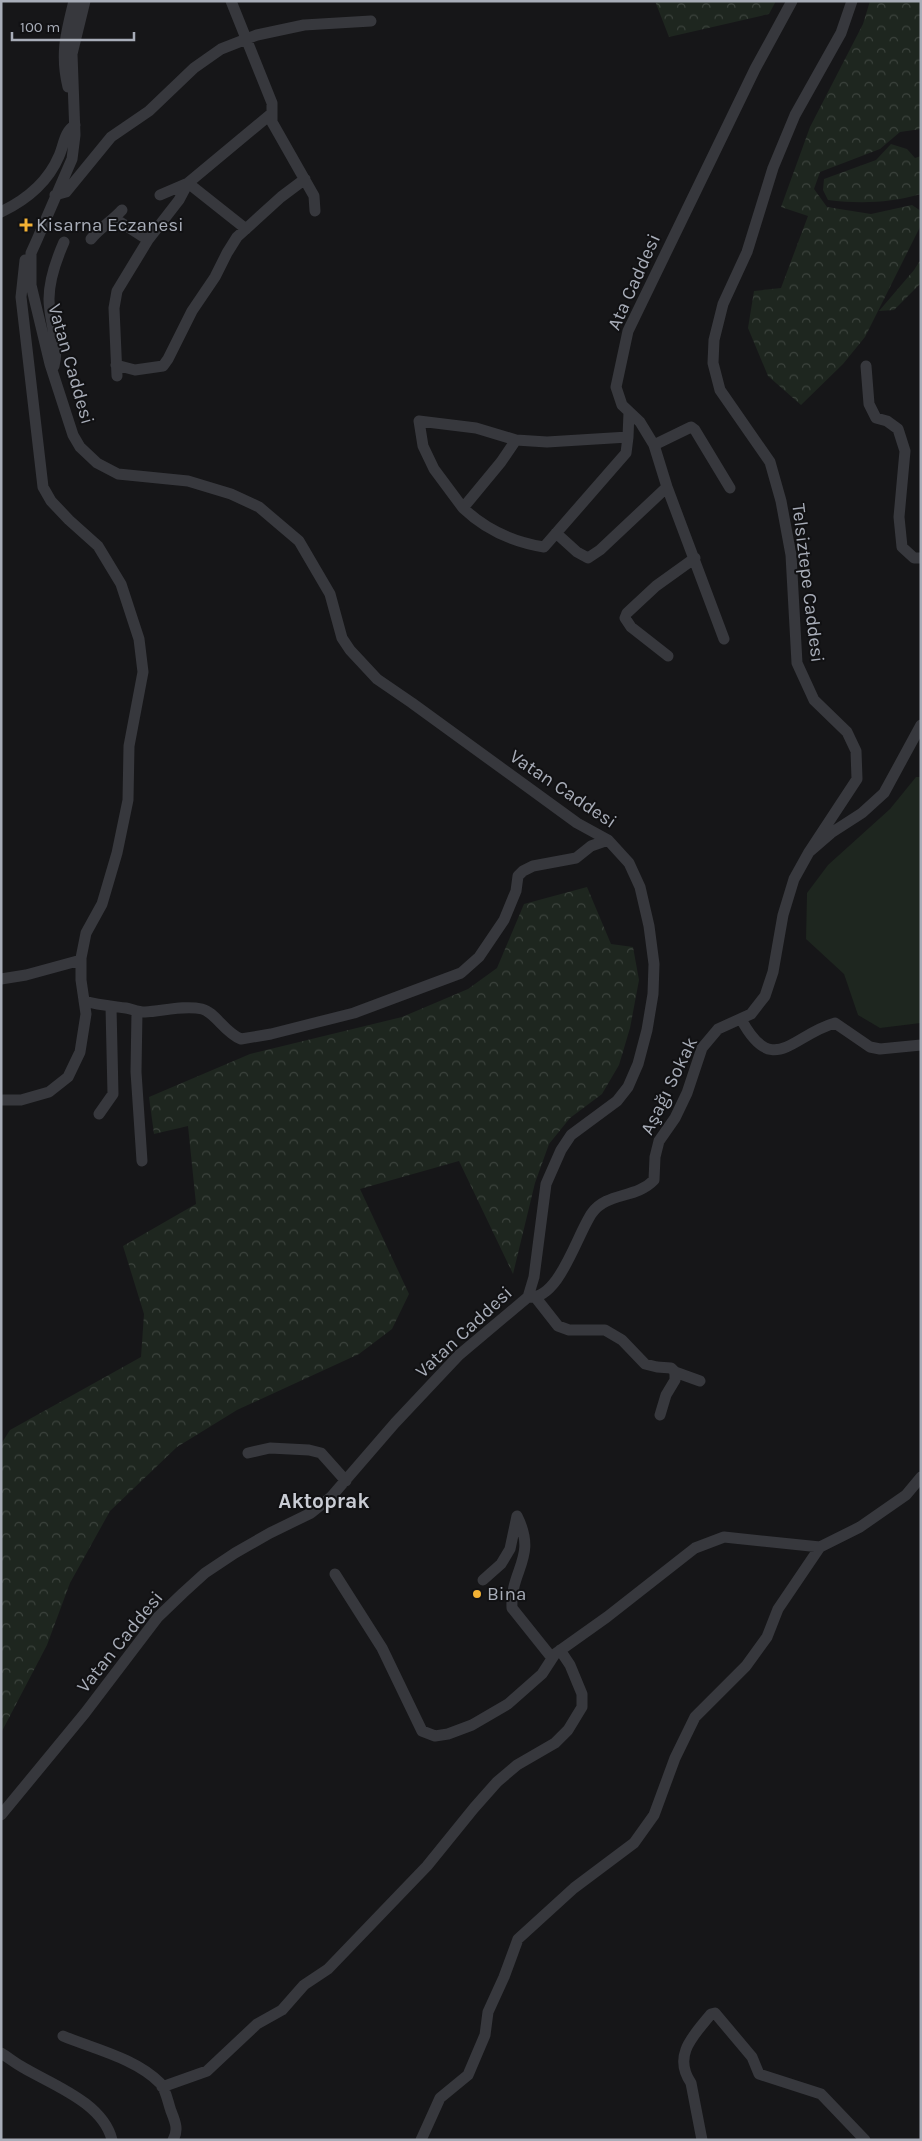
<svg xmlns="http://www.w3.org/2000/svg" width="922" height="2141" font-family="Karla,sans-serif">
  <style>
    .grass { fill: #1e261f }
    .forest { fill: url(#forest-crowns) }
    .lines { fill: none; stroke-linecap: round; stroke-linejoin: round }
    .minor { stroke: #37383d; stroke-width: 11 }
    .poi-dot { fill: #f2b134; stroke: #111113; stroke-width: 2 }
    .labels { text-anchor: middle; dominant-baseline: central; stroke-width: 4; stroke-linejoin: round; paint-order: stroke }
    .poi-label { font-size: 19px; fill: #a8adb8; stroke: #111113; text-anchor: start }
    .street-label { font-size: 19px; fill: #a8adb8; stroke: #111113 }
    .quarter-label { font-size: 21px; font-weight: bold; fill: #c9ccd4; stroke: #111113 }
  </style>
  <defs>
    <pattern id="forest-crowns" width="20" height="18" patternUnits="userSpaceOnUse" patternTransform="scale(1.25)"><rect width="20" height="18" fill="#1e261f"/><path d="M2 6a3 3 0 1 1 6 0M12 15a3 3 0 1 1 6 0" fill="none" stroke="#3c433d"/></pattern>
  </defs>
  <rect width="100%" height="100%" fill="#161618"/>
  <path class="grass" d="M916 777H921V1023L880 1028 858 1015 844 974 806 939 807 893 828 865 890 809Z"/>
  <path class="forest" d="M655 1H776L769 14 669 37Z
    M870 1H921V129L900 132 880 149 820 172 814 189 827 207 871 214 912 205 921 211V225L865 337 843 364 801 405 768 376 748 328 754 291 781 288 808 216 781 207 810 127 863 24Z
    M891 144 907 149 915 158 921 156V194C889 203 860 204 828 200L823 190 824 179 876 160Z
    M921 259V283L894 310 879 311 914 270Z
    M587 887 611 944 633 947 639 980 630 1028 619 1065 602 1094 570 1118 549 1144 535 1183 513 1274 459 1161 360 1189 409 1294 392 1329 359 1354 237 1410 177 1447 110 1511 70 1583 47 1645 1 1733V1444L10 1430 141 1357 144 1314 123 1246 196 1204 188 1126 154 1134 149 1097 250 1054 402 1017 468 989 497 968 524 904Z"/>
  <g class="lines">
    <path class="minor" d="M231 1 272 103V122L314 196 315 211
      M68 87C60 54 66 33 74 1
      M188 183 246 229
      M55 195 66 192 111 137 149 111 194 68 221 49 257 35 304 25 371 21
      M160 195 188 183
      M1 212C26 200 48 182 59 156 64 145 64 132 75 125
      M114 218 148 240
      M91 239C100 228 112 221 122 210
      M116 365 135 370 163 366 168 359 192 311 215 277 227 253 237 237 281 197 305 179
      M54 366C60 344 49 322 49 299 49 281 57 258 64 242
      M866 366 869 404 876 418 887 421 898 429 905 451 899 517 902 547 914 558H921
      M117 376 114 308 117 291 148 240 179 200 188 183 271 114
      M516 440 501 462 463 508C486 530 513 542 544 547L626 453 628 437
      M654 445 691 427 695 430 730 488
      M463 508 434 469 423 446 419 421 476 428 516 440 547 442 628 437 629 412
      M556 533 577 552 588 558 600 550 667 487
      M724 639 667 487 654 445 640 422 622 405 616 387 628 331 755 69 792 1
      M668 656 631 627 625 618 627 613 656 586 695 558
      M809 852 857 779 856 751 847 732 814 700 797 663 791 555 781 501 770 462 720 390 713 363 714 340 723 304 747 252 773 168 795 115 841 33 852 1
      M1 979 26 975 81 960
      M84 1001C98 1005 111 1006 126 1008 132 1009 138 1012 145 1012 163 1011 184 1005 202 1009 215 1012 225 1033 241 1039L271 1034 354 1013 461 973 479 957 504 920 516 891 518 876 523 871 533 866 576 858 591 846 608 840
      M137 1011 136 1072 142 1161
      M741 1019C773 1079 792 1035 835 1023L870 1047 880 1049 921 1045
      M1 1100H21L49 1092 68 1077 80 1052 86 1014 81 980V958L86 933 102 904 117 853 128 800 129 746 143 672 139 639 121 584 98 546 69 520 51 501 43 487 21 297 25 260
      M99 1114 113 1094 111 1007
      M528 1297C559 1301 577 1234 592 1213 607 1192 636 1199 654 1180L655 1157 659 1141 675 1118 687 1093 702 1048 718 1029 751 1014 765 996 773 972 783 915 794 879 809 852 831 833 862 813 884 793 921 725
      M536 1298 558 1326 569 1330H605L622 1340 645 1364 657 1367 671 1368 675 1372V1380L666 1395 660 1415
      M675 1372 700 1381
      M248 1453 270 1448 309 1450 321 1453 346 1481
      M335 1574 382 1648 422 1731 435 1736 448 1734 472 1725 508 1704 542 1674 555 1654 607 1617 695 1548 724 1537 820 1547
      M483 1580 501 1564 510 1549 517 1516C538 1558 510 1569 512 1608L552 1658
      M1 1815 85 1713 158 1617 183 1593 205 1573 235 1553 270 1533 311 1513 331 1497 395 1423 459 1355 528 1297 534 1277 546 1184 561 1150 571 1135 617 1101 628 1087 638 1064 647 1030 653 994 654 964 649 926 640 887 629 863 608 840 577 823 412 703 377 679 350 650 342 638 330 594 299 541 259 507 231 494 188 481 118 474 97 463 80 447 73 435 50 364 31 285V253L36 242 72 159 75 135 72 54 85 1
      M63 2036C94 2049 135 2058 160 2083 166 2089 168 2103 171 2111 175 2121 179 2130 173 2140
      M1 2053C9 2058 16 2064 24 2068 53 2085 103 2103 112 2140
      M162 2087 207 2071 257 2024 282 2010 304 1985 328 1969 427 1866 474 1808 497 1782 517 1765 555 1743 568 1730 582 1707V1694L570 1665 560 1650
      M421 2140 440 2098 468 2075 485 2035 488 2012 504 1977 518 1939 574 1888 634 1843 654 1815 675 1758 695 1717 746 1666 767 1637 778 1609 820 1547 860 1527 906 1495 921 1477
      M702 2140 691 2083C672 2055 694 2035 711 2014L715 2013 752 2057 759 2074 821 2094 865 2140"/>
  </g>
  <g class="poi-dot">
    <path d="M23.5 217.5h5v5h5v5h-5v5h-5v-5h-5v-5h5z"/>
    <circle cx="477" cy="1594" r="5"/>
  </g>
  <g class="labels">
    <g class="poi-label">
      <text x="36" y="225">Kisarna Eczanesi</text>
      <text x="487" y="1594">Bina</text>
    </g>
    <g class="street-label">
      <text transform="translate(634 282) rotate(-66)">Ata Caddesi</text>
      <text transform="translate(71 364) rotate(74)">Vatan Caddesi</text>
      <text transform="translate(808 583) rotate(83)">Telsiztepe Caddesi</text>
      <text transform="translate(563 789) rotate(34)">Vatan Caddesi</text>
      <text transform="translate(669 1086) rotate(-64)">Aşağı Sokak</text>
      <text transform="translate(464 1332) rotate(-43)">Vatan Caddesi</text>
      <text transform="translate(120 1642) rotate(-51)">Vatan Caddesi</text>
    </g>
    <g class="quarter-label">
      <text x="324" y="1501">Aktoprak</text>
    </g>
  </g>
  <rect width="922" height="2141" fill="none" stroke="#a8adb8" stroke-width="5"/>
  <path d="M12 32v8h122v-8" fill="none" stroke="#a8adb8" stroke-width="2.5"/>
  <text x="20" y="32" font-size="15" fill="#a8adb8" stroke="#111113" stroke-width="4" paint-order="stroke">100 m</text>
</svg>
